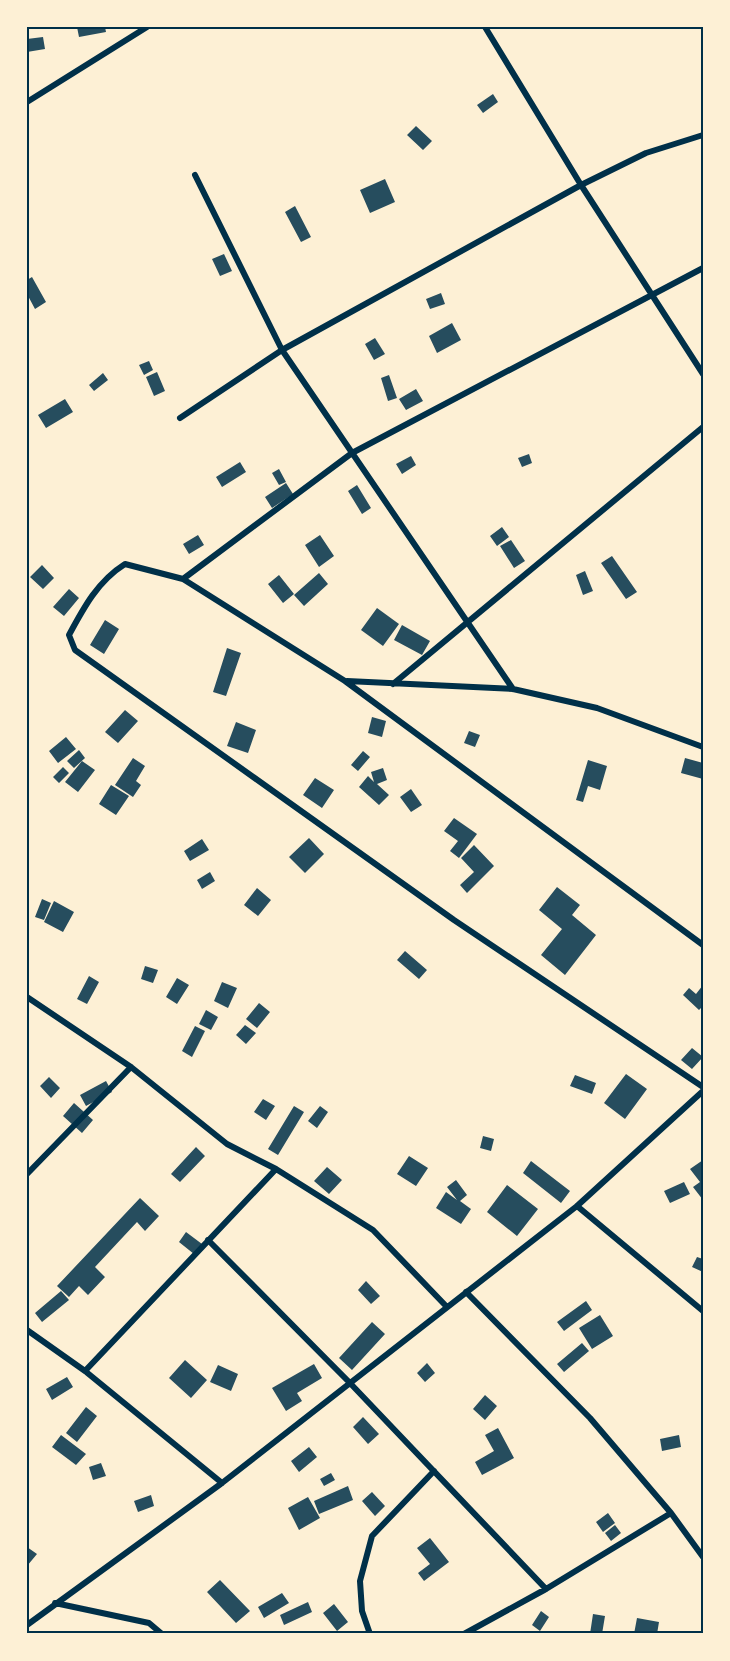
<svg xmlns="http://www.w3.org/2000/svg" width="730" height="1661" font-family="'Exo 2',sans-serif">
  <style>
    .building { fill: #264d5e }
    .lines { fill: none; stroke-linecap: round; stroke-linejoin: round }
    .minor { stroke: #003049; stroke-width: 6 }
    .neatline { fill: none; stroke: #003049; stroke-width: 2 }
  </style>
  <rect width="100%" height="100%" fill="#fdf0d5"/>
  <path class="building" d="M77 27H105L106 32 79 37Z
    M43 37 45 49 27 52V39Z
    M493 94 498 102 483 113 477 105Z
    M416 126 432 141 423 150 407 135Z
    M385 179 395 202 370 213 360 190Z
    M295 206 311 237 301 242 285 212Z
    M224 254 232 271 220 276 212 259Z
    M32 277 46 302 35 309 27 294V280Z
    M441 293 445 304 430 309 426 299Z
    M452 323 461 340 437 353 429 336Z
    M375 338 385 354 374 360 365 344Z
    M149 361 153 370 144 375 139 365Z
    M157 372 165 391 154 396 146 377Z
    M103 373 108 380 94 391 89 385Z
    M389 375 397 398 388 401 381 378Z
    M416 389 423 401 406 410 399 399Z
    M65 399 73 412 46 428 38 415Z
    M529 454 532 463 522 467 518 458Z
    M411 456 416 465 402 474 396 464Z
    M240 462 246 472 222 487 216 477Z
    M279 469 286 482 279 485 272 473Z
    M286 483 293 494 272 508 265 497Z
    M357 485 371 508 362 514 348 491Z
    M502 527 509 537 497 546 490 536Z
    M198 535 204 545 189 554 183 544Z
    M320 535 334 556 319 567 305 545Z
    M511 540 525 561 514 568 500 546Z
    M612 556 637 592 626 599 601 563Z
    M42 565 54 578 43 589 30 577Z
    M585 571 593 591 583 595 576 575Z
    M319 573 328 584 304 606 294 595Z
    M279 575 294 594 283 603 268 584Z
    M69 589 79 598 64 616 53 607Z
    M377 608 399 624 383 646 361 630Z
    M105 620 119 629 104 654 90 645Z
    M402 625 430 641 422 655 394 640Z
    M227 648 241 653 226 696 213 692Z
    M125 710 138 721 118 743 105 732Z
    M372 717 386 721 382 737 368 733Z
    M236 722 256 730 248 753 227 746Z
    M469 731 480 735 475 747 464 743Z
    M66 737 76 749 58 763 49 751Z
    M79 750 85 758 74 768 67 761Z
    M363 751 370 757 358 771 351 765Z
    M133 758 145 766 136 781 141 785 133 797 115 785Z
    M685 758 703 763V779L681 773Z
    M588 760 607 766 600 790 588 786 583 802 576 800Z
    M82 761 95 770 78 792 65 782Z
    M63 767 69 773 59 783 53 777Z
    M383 768 387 780 377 784 389 795 379 805 359 787 368 776 374 782 371 772Z
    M315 778 334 790 322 808 303 795Z
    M111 785 129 796 116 815 99 804Z
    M411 789 422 805 411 812 400 797Z
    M454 818 477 834 459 858 450 851 458 841 444 831Z
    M309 838 324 854 305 873 289 857Z
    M202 839 209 850 190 861 184 851Z
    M474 845 494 866 467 893 460 885 474 872 461 858Z
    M210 872 215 881 202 889 197 880Z
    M557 887 580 905 572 915 596 935 565 975 541 955 562 929 539 910Z
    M257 888 271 900 258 916 244 905Z
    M42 899 51 903 44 920 35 917Z
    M54 901 74 912 63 932 44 922Z
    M405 951 427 970 419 979 397 960Z
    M145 966 158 970 153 983 141 979Z
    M89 976 99 982 87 1004 77 999Z
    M177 978 189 985 177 1004 166 997Z
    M222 982 237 988 228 1008 214 1001Z
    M703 985V1006L699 1010 683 995 689 988 696 994Z
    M259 1003 270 1012 257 1028 246 1019Z
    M206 1010 218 1017 211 1030 199 1024Z
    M245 1025 256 1033 246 1044 236 1035Z
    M195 1026 205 1031 192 1057 182 1051Z
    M692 1048 703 1057 692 1069 681 1060Z
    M626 1074 647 1089 625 1119 604 1103Z
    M575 1075 596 1083 592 1094 570 1086Z
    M49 1077 60 1088 51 1098 40 1086Z
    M106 1081 112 1092 86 1106 80 1095Z
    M263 1099 275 1106 266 1120 254 1112Z
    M74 1103 93 1120 82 1133 63 1116Z
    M294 1106 304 1112 278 1155 268 1149Z
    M320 1106 328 1112 317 1128 308 1121Z
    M483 1136 494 1139 491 1151 480 1148Z
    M196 1147 205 1156 180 1182 171 1174Z
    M409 1156 428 1168 416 1186 397 1174Z
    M703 1160V1200L693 1187 700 1182 690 1169Z
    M531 1161 570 1191 561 1203 523 1173Z
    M327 1167 342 1180 329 1194 314 1181Z
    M456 1180 467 1195 460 1201 471 1209 461 1224 436 1208 446 1192 457 1200 447 1187Z
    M684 1182 690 1194 670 1203 664 1191Z
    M507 1185 538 1209 517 1236 487 1212Z
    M140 1198 159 1216 145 1231 137 1222 95 1267 105 1277 88 1295 79 1286 69 1297 57 1286Z
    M186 1232 202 1244 194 1254 179 1242Z
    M697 1257 703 1259V1272L692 1267Z
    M366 1281 380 1296 371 1304 358 1290Z
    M61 1291 69 1300 42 1322 35 1313Z
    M586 1301 592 1310 564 1331 557 1322Z
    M600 1315 613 1336 592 1349 579 1328Z
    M372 1322 385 1334 352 1370 339 1358Z
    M582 1343 589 1351 564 1372 557 1364Z
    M185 1360 207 1380 191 1398 169 1378Z
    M427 1363 435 1373 425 1382 417 1373Z
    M314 1364 322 1378 297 1393 302 1401 286 1411 272 1388Z
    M218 1365 238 1374 231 1391 210 1382Z
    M67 1377 73 1387 52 1400 46 1389Z
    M485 1395 497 1406 485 1420 473 1409Z
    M86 1407 97 1416 77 1442 66 1433Z
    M363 1417 379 1434 368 1444 353 1427Z
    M498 1428 514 1458 482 1475 475 1462 494 1451 485 1435Z
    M61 1435 86 1454 76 1465 52 1447Z
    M679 1435 681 1447 662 1451 660 1439Z
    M309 1447 317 1457 299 1472 291 1461Z
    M101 1463 106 1476 93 1480 89 1467Z
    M331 1473 335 1480 324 1486 320 1479Z
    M348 1486 353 1500 319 1514 314 1501Z
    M372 1492 385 1506 375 1516 362 1501Z
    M151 1495 154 1506 138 1512 134 1501Z
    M308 1497 320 1518 299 1530 288 1508Z
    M608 1513 615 1523 603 1532 596 1522Z
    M615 1525 621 1533 611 1541 605 1533Z
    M430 1538 449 1562 424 1581 418 1573 430 1564 417 1548Z
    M27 1547 37 1554 27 1566Z
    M220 1580 250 1611 236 1623 207 1592Z
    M282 1593 289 1603 264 1618 258 1607Z
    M308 1602 312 1612 284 1625 280 1615Z
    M334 1604 348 1622 337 1631 323 1613Z
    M541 1611 549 1617 540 1631 532 1625Z
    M593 1614 605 1616 602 1634H590Z
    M637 1618 659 1622 657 1634H634Z"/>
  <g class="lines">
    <path class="minor" d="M485 27 581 185 703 374
      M27 102 147 27
      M195 175 282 350 513 689
      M180 418 282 350 581 185 646 153 703 135
      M183 579 352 453 703 268
      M347 681 513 689 597 708 703 747
      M393 684 703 427
      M703 945 345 681 183 579 125 564C98 581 84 607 69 635L75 650 454 920 703 1087
      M27 997 131 1067 227 1144 276 1169 373 1230 446 1306
      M27 1174 131 1067
      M577 1206 703 1311
      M208 1240 349 1382 546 1589
      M466 1292 590 1418 671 1513 703 1557
      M27 1330 85 1371 222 1483
      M85 1371 276 1169
      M55 1603 149 1623 162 1634
      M27 1625 222 1483 577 1206 703 1091
      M370 1634 362 1611 360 1581 372 1536 434 1471
      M464 1634 546 1589 671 1513"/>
  </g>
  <rect width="730" height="1661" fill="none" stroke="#fdf0d5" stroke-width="57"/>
  <rect x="28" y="28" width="674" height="1604" class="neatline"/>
</svg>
